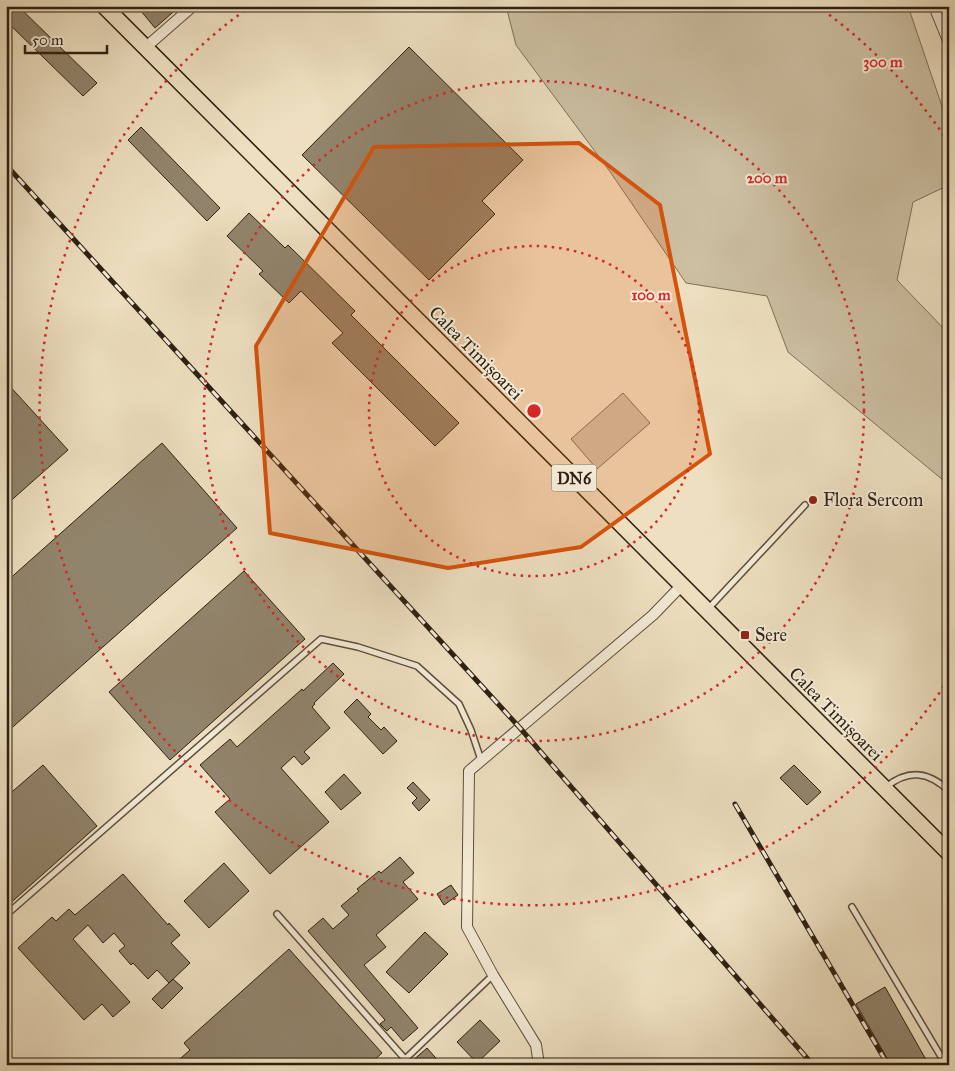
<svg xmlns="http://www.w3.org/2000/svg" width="955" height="1071" font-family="'IM FELL Great Primer',serif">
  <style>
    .green { fill: #ccbfa2; stroke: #7c705a }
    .building { fill: #91846c; stroke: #2d2111 }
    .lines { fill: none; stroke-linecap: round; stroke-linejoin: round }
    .lane-casing { stroke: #5d503d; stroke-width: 8 }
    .street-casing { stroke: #5d503d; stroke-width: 12 }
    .primary-casing { stroke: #2d2111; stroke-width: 18 }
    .lane { stroke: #f3ead6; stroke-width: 5 }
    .street { stroke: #f3ead6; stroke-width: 10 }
    .primary { stroke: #eddfc0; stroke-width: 15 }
    .rail-casing { stroke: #2d2111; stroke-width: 5 }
    .rail { stroke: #f3ead6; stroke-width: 3; stroke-dasharray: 9; stroke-linecap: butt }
    .marked { fill: #d5530c; fill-opacity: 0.2; stroke: #d5530c; stroke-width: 4; stroke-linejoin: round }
    .ring { fill: none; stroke: #d62828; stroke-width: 2.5; stroke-dasharray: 2.5 5 }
    .poi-dot { fill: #8f2418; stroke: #f3ead6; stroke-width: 2 }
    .labels { text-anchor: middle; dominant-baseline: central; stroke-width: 4; stroke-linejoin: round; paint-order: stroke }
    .shield { fill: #f3ead6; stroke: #685d4c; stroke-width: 1 }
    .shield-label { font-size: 16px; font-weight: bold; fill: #2d2111 }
    .street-label { font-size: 18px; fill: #2d2111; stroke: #f3ead6 }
    .poi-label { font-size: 18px; fill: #2d2111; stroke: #f3ead6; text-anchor: start }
    .centre { fill: #d62828; stroke: #f3ead6; stroke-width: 2.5 }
    .ring-label { font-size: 15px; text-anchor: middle; font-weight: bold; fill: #d62828; stroke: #f3ead6; stroke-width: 4; stroke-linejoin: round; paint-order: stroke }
  </style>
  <rect width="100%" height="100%" fill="#eddfc0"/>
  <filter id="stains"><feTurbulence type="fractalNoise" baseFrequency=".004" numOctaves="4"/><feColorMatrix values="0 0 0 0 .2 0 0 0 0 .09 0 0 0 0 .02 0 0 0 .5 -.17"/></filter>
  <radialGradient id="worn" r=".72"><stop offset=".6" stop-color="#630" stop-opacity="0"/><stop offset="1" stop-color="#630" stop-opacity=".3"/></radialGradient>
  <path class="green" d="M506 6H908L949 127V185L913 202 897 280 949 334V485L788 352 767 296 686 283 611 173 516 45Z
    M623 393 650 423 597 469 571 439Z"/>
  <path class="building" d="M6 6H18L97 83 83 96 6 21Z
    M147 6H180L155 28 141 11Z
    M409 47 523 160 482 201 495 214 429 280 302 155Z
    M141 127 220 208 207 221 128 140Z
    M249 213 285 248 288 245 355 311 351 315 459 423 435 446 332 343 343 333 301 291 289 303 259 274 263 271 227 236Z
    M6 382 68 450 6 505Z
    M162 443 237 528 6 733V582Z
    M244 571 305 639 170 760 109 692Z
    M333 663 344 674 314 703 315 704 312 707 330 728 304 752 310 758 302 765 294 756 281 768 329 822 270 874 215 812 230 799 200 765 230 739 237 747 302 689 303 691Z
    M357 699 371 714 368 717 381 730 384 727 397 741 383 754 344 712Z
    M43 765 97 826 6 907V797Z
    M794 765 821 792 807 805 780 778Z
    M344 774 361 793 341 810 325 792Z
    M413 782 430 800 419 811 412 803 417 798 407 788Z
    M400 857 414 873 403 882 418 899 376 935 386 947 364 965 418 1028 403 1041 391 1027 387 1031 380 1024 385 1020 308 931 323 918 333 929 349 915 341 906 359 891 357 889 379 871 381 873Z
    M224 863 249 891 209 928 184 901Z
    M123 874 168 925 169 923 180 935 171 943 190 963 169 983 157 970 148 979 133 963 131 965 119 951 125 946 114 933 103 943 88 925 73 939 130 1002 113 1017 102 1004 84 1020 18 948 52 917 56 921 69 909 75 915Z
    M451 885 458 895 444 905 437 894Z
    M425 932 448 954 409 993 386 972Z
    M289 949 382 1053 369 1065H173L190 1050 184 1043Z
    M173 979 183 988 162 1009 152 999Z
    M885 987 929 1065H891L856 1004Z
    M480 1020 500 1041 477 1063 457 1042Z
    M427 1048 442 1065H410V1063Z"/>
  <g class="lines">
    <defs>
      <path id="lane" d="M708 609 805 505
        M886 787C908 769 928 771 949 791
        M852 907 946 1065
        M277 914 405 1059 406 1065
        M6 915 321 639 358 647 417 666 459 704 471 730 481 760
        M399 1065 493 975"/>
      <path id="street" d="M934 6 949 43
        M146 47 193 6
        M539 1065 536 1045 493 975 467 927 469 771 653 615 681 586"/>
      <path id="primary" d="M104 6 949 853"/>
    </defs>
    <use href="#lane" class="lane-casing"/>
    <use href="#street" class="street-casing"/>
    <use href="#primary" class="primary-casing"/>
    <use href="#lane" class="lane"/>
    <use href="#street" class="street"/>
    <use href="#primary" class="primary"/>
    <defs>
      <path id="rail" d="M6 165 520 728 813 1065
        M735 804 888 1065"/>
    </defs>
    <use href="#rail" class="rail-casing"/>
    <use href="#rail" class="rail"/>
  </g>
  <path class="marked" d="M579 143 660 205 710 454 581 547 448 568 270 533 256 346 374 147Z"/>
  <g class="ring">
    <circle cx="534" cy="411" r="165"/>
    <circle cx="534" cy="411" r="330"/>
    <path d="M948 680A494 494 0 1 1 251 6M817 6A494 494 0 0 1 948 142"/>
  </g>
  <g class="poi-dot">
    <circle cx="813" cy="500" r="5"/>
    <rect x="740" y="630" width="10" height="10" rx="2.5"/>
  </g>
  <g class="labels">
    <rect class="shield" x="551.5" y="464.5" width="45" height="27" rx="4"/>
    <g class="shield-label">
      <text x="574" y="478">DN6</text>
    </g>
    <g class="street-label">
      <text transform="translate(476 353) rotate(45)">Calea Timișoarei</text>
      <text transform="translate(836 714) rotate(45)">Calea Timișoarei</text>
    </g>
    <g class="poi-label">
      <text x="823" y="500">Flora Sercom</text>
      <text x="755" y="635">Sere</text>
    </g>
  </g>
  <circle cx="534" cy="411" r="8" class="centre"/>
  <g class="ring-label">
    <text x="883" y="67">300 m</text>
    <text x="767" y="183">200 m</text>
    <text x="651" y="300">100 m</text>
  </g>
  <rect width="955" height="1071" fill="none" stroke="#eddfc0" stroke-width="25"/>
  <rect x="8" y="8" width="940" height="1056" fill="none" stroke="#2d2111" stroke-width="2.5"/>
  <rect x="12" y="12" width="930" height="1046" fill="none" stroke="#2d2111"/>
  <path d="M25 45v8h82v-8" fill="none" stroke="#2d2111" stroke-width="2.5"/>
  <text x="32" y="45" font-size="15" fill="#2d2111" stroke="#f3ead6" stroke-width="4" paint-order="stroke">50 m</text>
  <rect width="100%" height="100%" filter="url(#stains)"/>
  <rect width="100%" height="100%" fill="url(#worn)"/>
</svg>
